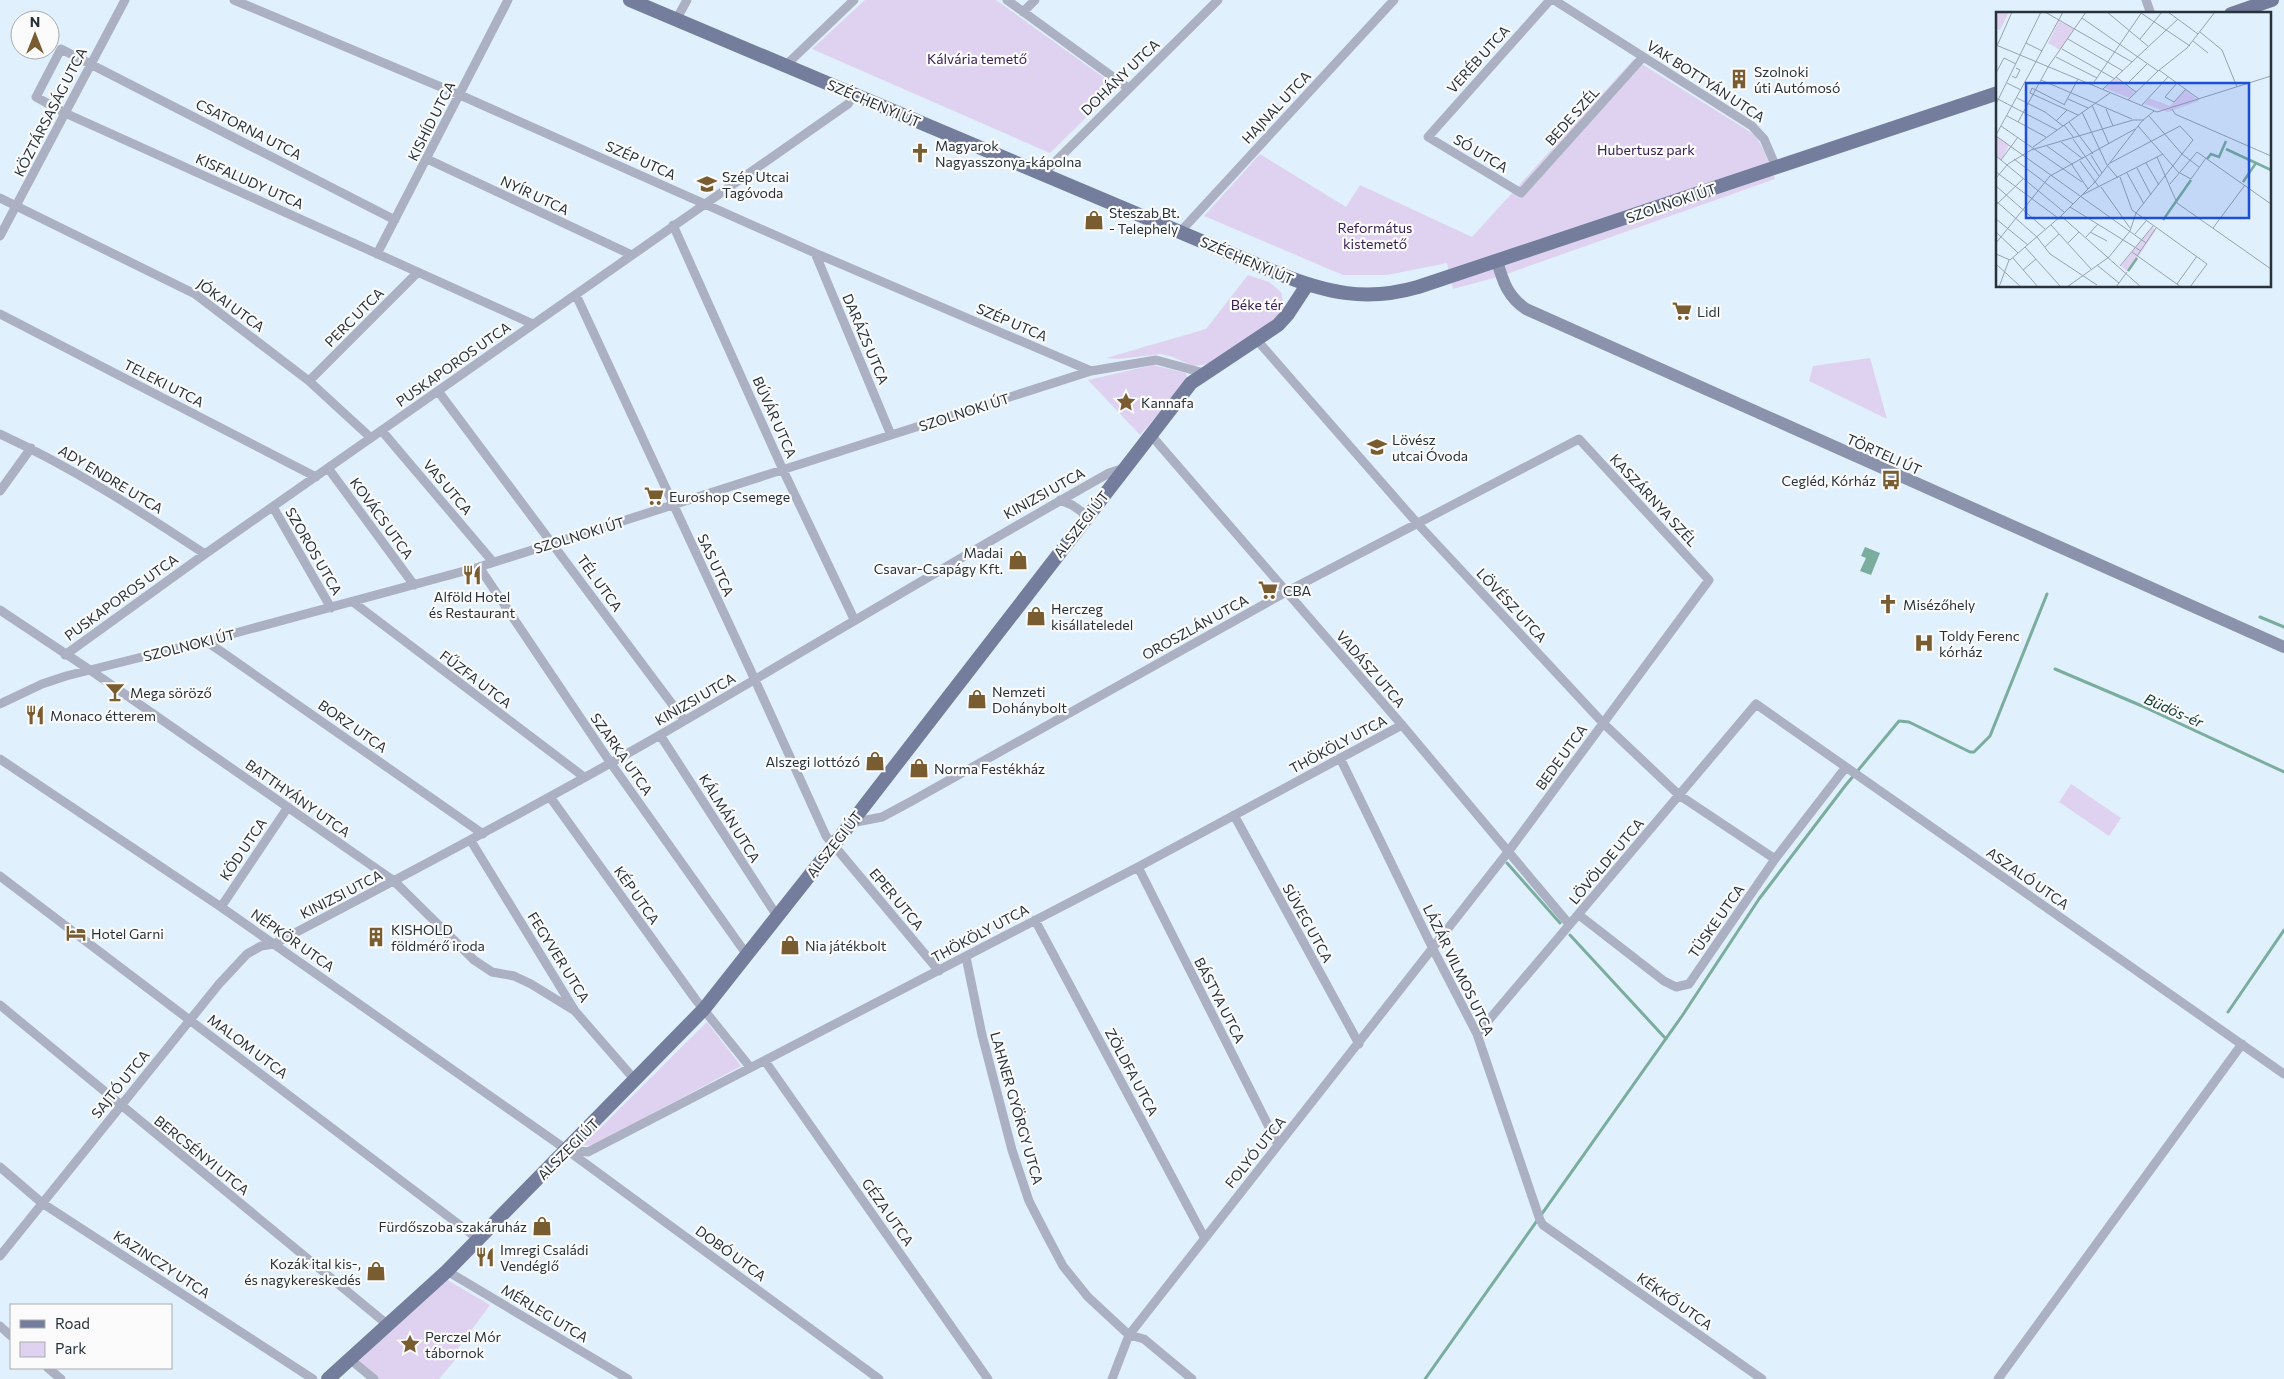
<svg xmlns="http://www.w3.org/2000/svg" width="2284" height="1379" font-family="Commissioner,sans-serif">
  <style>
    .green { fill: #dfd2f1 }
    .water { fill: #7bad9e }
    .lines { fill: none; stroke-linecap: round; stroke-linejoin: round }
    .stream { stroke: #7bad9e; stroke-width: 3 }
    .minor { stroke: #abb1c2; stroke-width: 9 }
    .secondary { stroke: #8b93ac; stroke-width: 12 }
    .primary { stroke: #747d9c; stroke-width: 14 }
    .labels { text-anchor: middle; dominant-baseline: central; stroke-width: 4.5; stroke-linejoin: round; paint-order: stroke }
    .park-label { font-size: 14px; fill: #382152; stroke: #fbfbfb }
    .street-label { font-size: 14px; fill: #283239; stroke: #fbfbfb }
    .poi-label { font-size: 14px; fill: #283239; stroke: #fbfbfb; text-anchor: start }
    .water-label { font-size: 15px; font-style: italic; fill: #0e3c31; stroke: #fbfbfb }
    .inset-river { fill: none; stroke: #7bad9e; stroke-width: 2.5 }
    .inset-road { fill: none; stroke: #96a4ae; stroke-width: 1 }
    .view { fill: #1d4ed8; fill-opacity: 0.15; stroke: #1d4ed8; stroke-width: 2.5 }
    .inset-edge { fill: none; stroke: #283239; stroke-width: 2.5 }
  </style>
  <rect width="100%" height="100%" fill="#e0f0fc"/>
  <path class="green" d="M865 0H996L1117 87 1050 153 812 49Z
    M1634 59 1755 135 1764 151 1775 179 1501 276 1453 289 1447 263 1387 275H1343L1204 216 1260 154 1346 207 1360 185 1472 237Z
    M1248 275 1269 282 1281 292 1284 304 1282 311 1275 322 1210 364 1193 366 1173 357 1161 354 1119 359 1106 358 1206 329Z
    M1870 358 1887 419 1809 381 1813 366Z
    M1153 365 1186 373 1188 380 1140 435 1088 380Z
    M2071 784 2121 818 2109 836 2059 802Z
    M707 1022 741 1066 592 1146 583 1145Z
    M444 1278 490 1305 456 1351 460 1354 439 1379H378L358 1362Z"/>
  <path class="water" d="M1865 547 1880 553 1871 575 1860 571 1866 558 1861 556Z"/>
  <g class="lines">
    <path class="stream" d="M2260 617 2284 627
      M2055 669 2142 706 2284 772
      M1507 863 1560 923
      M1570 935 1666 1039
      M2228 1012 2284 930
      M1425 1379 1682 1016 1759 899 1845 786 1899 721 1909 722 1970 752H1974L1990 736 2047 594"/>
    <path class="minor" d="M234 0 460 95 815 253 1091 371
      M1007 0 1128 88
      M1550 0 1428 137 1521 193 1643 57
      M1554 0 1752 126 1764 139 1776 167
      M2146 0 2151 14
      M1023 12 1035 0
      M676 20 687 0
      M785 66 854 0
      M427 159 632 255
      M1043 174 1218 0
      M0 198 195 294 309 381 371 438
      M395 220 61 49 36 97 65 113 533 324
      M673 225 783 470 854 619
      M1180 232 1394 0
      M0 236 125 0
      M815 253 891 435
      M377 254 508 0
      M576 295 755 680 826 836 939 971
      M0 314 316 477
      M1256 339 1417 523 1603 723 1679 795 1775 859
      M309 381 418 272
      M438 391 684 720
      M382 431 493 562
      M0 434C72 467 138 510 205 554
      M1150 434 1402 725 1569 924
      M328 468 414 585
      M0 491 31 448
      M1060 500 1072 505 1088 516
      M273 507 331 608
      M479 567 610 762 747 955
      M353 602 584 777
      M0 610 90 670 394 881 474 960 492 972 514 976 531 984 575 1011
      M206 641 483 834
      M65 655 205 554 848 104 854 95
      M0 704 42 684 66 676 206 641 479 567 1091 371 1156 360 1204 373
      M660 735 777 916
      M1340 758 1433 949 1477 1034 1540 1220 1543 1225 1762 1379
      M0 759 221 907 567 1150 879 1379
      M550 797 696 1000 750 1067
      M1234 815 1359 1044
      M851 823 882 817 910 802 1286 592 1579 439 1709 580 1508 852 1129 1335 1112 1379
      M471 841 575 1011 635 1080
      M1138 867 1278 1145
      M0 876 478 1239
      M221 907 288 807
      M1579 915 1664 981 1676 987 1689 984 1775 859 1846 767
      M1035 920 1204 1237
      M966 957 982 1035 1012 1150 1029 1201 1046 1234 1063 1266 1088 1297 1129 1335 1144 1339 1192 1379
      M0 1005 388 1325
      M1477 1034 1756 704 2284 1074
      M765 1061 988 1379
      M570 1150 588 1152 1138 867 1402 725
      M0 1167 42 1203 313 1379
      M0 1256 219 984 247 954 261 946 274 944C404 876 533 808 660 735 810 648 958 558 1109 473L1124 468
      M447 1271 628 1379
      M0 1326 11 1336
      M351 1360 374 1379
      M48 1368 61 1379
      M1998 1379 2242 1044"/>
    <path class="secondary" d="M1497 261C1503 282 1508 297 1526 309L2284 647"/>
    <path class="primary" d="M630 0 1277 273C1327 293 1366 302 1418 287L1998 93
      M2231 14 2272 0
      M328 1379 447 1271 704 1009 851 823 1191 383 1278 325 1288 314 1307 285"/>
  </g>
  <defs>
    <symbol id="building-bare" viewBox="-9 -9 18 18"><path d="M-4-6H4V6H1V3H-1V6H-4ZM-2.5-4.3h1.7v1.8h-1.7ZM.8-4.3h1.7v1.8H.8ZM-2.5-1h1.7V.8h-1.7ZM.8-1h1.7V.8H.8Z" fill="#795c2f" stroke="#fbfbfb" stroke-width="2.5" paint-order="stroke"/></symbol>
    <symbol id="church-bare" viewBox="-9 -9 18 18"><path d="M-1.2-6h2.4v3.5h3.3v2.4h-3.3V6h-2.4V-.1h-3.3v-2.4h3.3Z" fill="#795c2f" stroke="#fbfbfb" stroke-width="2.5" paint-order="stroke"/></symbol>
    <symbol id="school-bare" viewBox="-9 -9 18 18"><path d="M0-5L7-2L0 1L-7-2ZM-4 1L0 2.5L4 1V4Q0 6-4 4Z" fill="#795c2f" stroke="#fbfbfb" stroke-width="2.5" paint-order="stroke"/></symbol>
    <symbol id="shop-bare" viewBox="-9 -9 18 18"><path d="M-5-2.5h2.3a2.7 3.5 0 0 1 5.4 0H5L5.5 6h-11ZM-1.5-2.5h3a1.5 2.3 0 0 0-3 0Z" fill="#795c2f" stroke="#fbfbfb" stroke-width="2.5" paint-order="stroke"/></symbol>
    <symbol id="supermarket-bare" viewBox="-9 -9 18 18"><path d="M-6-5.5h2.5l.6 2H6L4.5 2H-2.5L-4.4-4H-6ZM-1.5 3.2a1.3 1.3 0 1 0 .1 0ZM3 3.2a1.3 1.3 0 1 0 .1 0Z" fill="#795c2f" stroke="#fbfbfb" stroke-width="2.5" paint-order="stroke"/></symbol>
    <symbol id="sight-bare" viewBox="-9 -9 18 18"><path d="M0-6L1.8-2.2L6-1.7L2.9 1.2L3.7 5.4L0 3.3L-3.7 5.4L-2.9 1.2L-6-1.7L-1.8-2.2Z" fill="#795c2f" stroke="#fbfbfb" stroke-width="2.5" paint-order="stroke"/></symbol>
    <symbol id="bus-bare" viewBox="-9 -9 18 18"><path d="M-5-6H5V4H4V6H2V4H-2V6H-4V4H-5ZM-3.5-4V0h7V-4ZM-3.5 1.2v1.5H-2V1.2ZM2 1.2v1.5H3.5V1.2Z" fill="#795c2f" stroke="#fbfbfb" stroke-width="2.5" paint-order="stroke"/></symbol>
    <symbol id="restaurant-bare" viewBox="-9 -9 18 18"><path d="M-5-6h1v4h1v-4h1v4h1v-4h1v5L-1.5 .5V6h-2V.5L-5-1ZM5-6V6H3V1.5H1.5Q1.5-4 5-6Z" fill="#795c2f" stroke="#fbfbfb" stroke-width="2.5" paint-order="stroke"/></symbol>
    <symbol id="hospital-bare" viewBox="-9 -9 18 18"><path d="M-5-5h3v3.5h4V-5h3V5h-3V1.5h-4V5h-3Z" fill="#795c2f" stroke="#fbfbfb" stroke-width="2.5" paint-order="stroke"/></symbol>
    <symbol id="bar-bare" viewBox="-9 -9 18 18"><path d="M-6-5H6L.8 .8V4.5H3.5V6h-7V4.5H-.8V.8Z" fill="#795c2f" stroke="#fbfbfb" stroke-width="2.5" paint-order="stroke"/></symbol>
    <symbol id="hotel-bare" viewBox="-9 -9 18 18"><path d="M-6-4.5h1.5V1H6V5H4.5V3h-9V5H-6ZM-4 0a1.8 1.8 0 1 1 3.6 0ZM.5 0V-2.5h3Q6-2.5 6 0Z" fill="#795c2f" stroke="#fbfbfb" stroke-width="2.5" paint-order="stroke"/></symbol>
  </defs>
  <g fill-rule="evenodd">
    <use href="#building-bare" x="1725" y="65" width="28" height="28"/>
    <use href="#church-bare" x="906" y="139" width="28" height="28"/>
    <use href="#school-bare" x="693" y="170" width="28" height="28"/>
    <use href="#shop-bare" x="1080" y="206" width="28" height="28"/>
    <use href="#supermarket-bare" x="1668" y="297" width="28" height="28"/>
    <use href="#sight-bare" x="1112" y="388" width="28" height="28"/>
    <use href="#school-bare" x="1363" y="433" width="28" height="28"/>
    <use href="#bus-bare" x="1877" y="466" width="28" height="28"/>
    <use href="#supermarket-bare" x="640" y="482" width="28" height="28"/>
    <use href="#shop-bare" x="1004" y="546" width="28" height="28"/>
    <use href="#restaurant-bare" x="458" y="561" width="28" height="28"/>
    <use href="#supermarket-bare" x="1254" y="576" width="28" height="28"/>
    <use href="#church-bare" x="1874" y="590" width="28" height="28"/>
    <use href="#shop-bare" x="1022" y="602" width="28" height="28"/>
    <use href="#hospital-bare" x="1910" y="629" width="28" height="28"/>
    <use href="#bar-bare" x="101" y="678" width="28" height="28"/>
    <use href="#shop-bare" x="963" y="685" width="28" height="28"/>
    <use href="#restaurant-bare" x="21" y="701" width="28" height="28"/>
    <use href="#shop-bare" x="861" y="747" width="28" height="28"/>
    <use href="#shop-bare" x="905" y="754" width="28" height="28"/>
    <use href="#hotel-bare" x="62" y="919" width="28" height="28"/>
    <use href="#building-bare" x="362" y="923" width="28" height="28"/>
    <use href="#shop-bare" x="776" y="931" width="28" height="28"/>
    <use href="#shop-bare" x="528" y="1212" width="28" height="28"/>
    <use href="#restaurant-bare" x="471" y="1243" width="28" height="28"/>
    <use href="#shop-bare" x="362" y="1257" width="28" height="28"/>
    <use href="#sight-bare" x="396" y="1330" width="28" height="28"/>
  </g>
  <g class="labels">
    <g class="park-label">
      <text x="977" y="58">Kálvária temető</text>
      <text x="1646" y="149">Hubertusz park</text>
      <text x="1375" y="227">Református<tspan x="1375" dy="16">kistemető</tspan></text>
      <text x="1257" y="304">Béke tér</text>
    </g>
    <g class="street-label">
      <text transform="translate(1478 59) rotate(-48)">VERÉB UTCA</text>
      <text transform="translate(1120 77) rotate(-44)">DOHÁNY UTCA</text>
      <text transform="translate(1706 81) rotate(33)">VAK BOTTYÁN UTCA</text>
      <text transform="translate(874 103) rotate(23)">SZÉCHENYI ÚT</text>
      <text transform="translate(1276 107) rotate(-47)">HAJNAL UTCA</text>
      <text transform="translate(50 112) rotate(-63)">KÖZTÁRSASÁG UTCA</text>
      <text transform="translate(1572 116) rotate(-48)">BEDE SZÉL</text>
      <text transform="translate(431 121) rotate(-63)">KISHÍD UTCA</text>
      <text transform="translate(249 129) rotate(27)">CSATORNA UTCA</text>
      <text transform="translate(1481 153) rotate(31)">SÓ UTCA</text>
      <text transform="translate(641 160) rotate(24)">SZÉP UTCA</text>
      <text transform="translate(250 181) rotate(24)">KISFALUDY UTCA</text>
      <text transform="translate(535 195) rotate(25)">NYÍR UTCA</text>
      <text transform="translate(1671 203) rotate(-19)">SZOLNOKI ÚT</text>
      <text transform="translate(1247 260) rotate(23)">SZÉCHENYI ÚT</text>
      <text transform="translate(231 305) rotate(36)">JÓKAI UTCA</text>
      <text transform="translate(354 317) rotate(-45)">PERC UTCA</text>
      <text transform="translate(1012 322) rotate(23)">SZÉP UTCA</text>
      <text transform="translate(866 339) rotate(67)">DARÁZS UTCA</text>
      <text transform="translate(453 364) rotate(-35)">PUSKAPOROS UTCA</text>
      <text transform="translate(164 383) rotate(27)">TELEKI UTCA</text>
      <text transform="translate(964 412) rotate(-18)">SZOLNOKI ÚT</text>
      <text transform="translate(775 417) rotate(66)">BÚVÁR UTCA</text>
      <text transform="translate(1884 454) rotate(24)">TÖRTELI ÚT</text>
      <text transform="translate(111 479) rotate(31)">ADY ENDRE UTCA</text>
      <text transform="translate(448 487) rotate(50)">VAS UTCA</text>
      <text transform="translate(1044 493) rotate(-29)">KINIZSI UTCA</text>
      <text transform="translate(1654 500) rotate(47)">KASZÁRNYA SZÉL</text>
      <text transform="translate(382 518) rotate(54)">KOVÁCS UTCA</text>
      <text transform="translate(1081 524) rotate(-52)">ALSZEGI ÚT</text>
      <text transform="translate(579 535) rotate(-17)">SZOLNOKI ÚT</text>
      <text transform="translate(314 551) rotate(60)">SZOROS UTCA</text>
      <text transform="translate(716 565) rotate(65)">SAS UTCA</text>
      <text transform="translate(600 583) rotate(54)">TÉL UTCA</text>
      <text transform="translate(121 597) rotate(-36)">PUSKAPOROS UTCA</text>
      <text transform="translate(1512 605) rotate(47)">LÖVÉSZ UTCA</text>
      <text transform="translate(1195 627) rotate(-29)">OROSZLÁN UTCA</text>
      <text transform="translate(189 645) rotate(-14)">SZOLNOKI ÚT</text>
      <text transform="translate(1371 669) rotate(49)">VADÁSZ UTCA</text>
      <text transform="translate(476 679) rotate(37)">FŰZFA UTCA</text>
      <text transform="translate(695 699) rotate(-30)">KINIZSI UTCA</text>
      <text transform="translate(353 726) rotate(35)">BORZ UTCA</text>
      <text transform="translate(1338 744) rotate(-28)">THÖKÖLY UTCA</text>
      <text transform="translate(622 754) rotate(55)">SZARKA UTCA</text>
      <text transform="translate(1561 757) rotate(-54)">BEDE UTCA</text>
      <text transform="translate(298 798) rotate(35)">BATTHYÁNY UTCA</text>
      <text transform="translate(730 818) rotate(58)">KÁLMÁN UTCA</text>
      <text transform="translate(834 844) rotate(-52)">ALSZEGI ÚT</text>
      <text transform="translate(243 849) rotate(-56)">KÖD UTCA</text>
      <text transform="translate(1606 861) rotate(-50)">LÖVÖLDE UTCA</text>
      <text transform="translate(2028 878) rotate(35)">ASZALÓ UTCA</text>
      <text transform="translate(341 894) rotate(-27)">KINIZSI UTCA</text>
      <text transform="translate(637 895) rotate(55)">KÉP UTCA</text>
      <text transform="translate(897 899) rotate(50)">EPER UTCA</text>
      <text transform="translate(1716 921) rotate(-55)">TÜSKE UTCA</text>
      <text transform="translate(1308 923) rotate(61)">SÜVEG UTCA</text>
      <text transform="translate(980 933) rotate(-28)">THÖKÖLY UTCA</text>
      <text transform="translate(293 940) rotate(35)">NÉPKÖR UTCA</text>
      <text transform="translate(559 957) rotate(58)">FEGYVER UTCA</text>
      <text transform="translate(1459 970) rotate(64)">LÁZÁR VILMOS UTCA</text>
      <text transform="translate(1220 1000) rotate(63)">BÁSTYA UTCA</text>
      <text transform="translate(248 1046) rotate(37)">MALOM UTCA</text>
      <text transform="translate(1132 1072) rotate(62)">ZÖLDFA UTCA</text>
      <text transform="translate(120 1084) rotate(-51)">SAJTÓ UTCA</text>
      <text transform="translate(1017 1108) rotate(74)">LAHNER GYÖRGY UTCA</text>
      <text transform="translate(568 1149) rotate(-45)">ALSZEGI ÚT</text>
      <text transform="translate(1255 1152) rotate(-51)">FOLYÓ UTCA</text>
      <text transform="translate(202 1155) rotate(39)">BERCSÉNYI UTCA</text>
      <text transform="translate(888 1212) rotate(55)">GÉZA UTCA</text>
      <text transform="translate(731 1253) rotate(36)">DOBÓ UTCA</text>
      <text transform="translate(162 1264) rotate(33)">KAZINCZY UTCA</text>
      <text transform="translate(1675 1301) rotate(35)">KÉKKŐ UTCA</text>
      <text transform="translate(545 1313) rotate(31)">MÉRLEG UTCA</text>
    </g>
    <g class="poi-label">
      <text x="1754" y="71">Szolnoki<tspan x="1754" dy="16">úti Autómosó</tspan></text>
      <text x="935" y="145">Magyarok<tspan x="935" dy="16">Nagyasszonya-kápolna</tspan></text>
      <text x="722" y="176">Szép Utcai<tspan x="722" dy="16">Tagóvoda</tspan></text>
      <text x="1109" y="212">Steszab Bt.<tspan x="1109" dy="16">- Telephely</tspan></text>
      <text x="1697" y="311">Lidl</text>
      <text x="1141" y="402">Kannafa</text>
      <text x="1392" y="439">Lövész<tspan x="1392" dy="16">utcai Óvoda</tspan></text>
      <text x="1876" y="480" text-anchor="end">Cegléd, Kórház</text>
      <text x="669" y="496">Euroshop Csemege</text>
      <text x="1003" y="552" text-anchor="end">Madai<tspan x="1003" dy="16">Csavar-Csapágy Kft.</tspan></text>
      <text x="1283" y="590">CBA</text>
      <text x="472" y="596" text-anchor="middle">Alföld Hotel<tspan x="472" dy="16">és Restaurant</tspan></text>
      <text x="1903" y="604">Misézőhely</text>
      <text x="1051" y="608">Herczeg<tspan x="1051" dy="16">kisállateledel</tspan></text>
      <text x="1939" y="635">Toldy Ferenc<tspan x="1939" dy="16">kórház</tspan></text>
      <text x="992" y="691">Nemzeti<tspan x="992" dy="16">Dohánybolt</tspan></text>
      <text x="130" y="692">Mega söröző</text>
      <text x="50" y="715">Monaco étterem</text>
      <text x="860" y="761" text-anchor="end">Alszegi lottózó</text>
      <text x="934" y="768">Norma Festékház</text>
      <text x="391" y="929">KISHOLD<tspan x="391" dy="16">földmérő iroda</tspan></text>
      <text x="91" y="933">Hotel Garni</text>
      <text x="805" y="945">Nia játékbolt</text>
      <text x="527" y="1226" text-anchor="end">Fürdőszoba szakáruház</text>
      <text x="500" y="1249">Imregi Családi<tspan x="500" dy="16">Vendéglő</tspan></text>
      <text x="361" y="1263" text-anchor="end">Kozák ital kis-,<tspan x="361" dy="16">és nagykereskedés</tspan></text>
      <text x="425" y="1336">Perczel Mór<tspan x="425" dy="16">tábornok</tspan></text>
    </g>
    <g class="water-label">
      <text transform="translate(2174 710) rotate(24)">Büdös-ér</text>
    </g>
  </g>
  <g transform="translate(1996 12)">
    <rect width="275" height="275" fill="#e0f0fc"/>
    <path d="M0 0H13L4 18 0 17ZM63 9 78 17 64 38 52 31ZM120 66 139 80 133 86 109 76ZM189 77 203 89 172 100 148 92 153 86 174 94ZM0 124 13 133 5 148 0 144ZM156 215 160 218 132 260 125 254Z" fill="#dfd2f1"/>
    <path class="inset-river" d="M230 137 275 158M211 147 215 142 223 145 230 129M247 170 260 151M167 208 195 168M132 259 141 246"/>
    <path class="inset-road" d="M49 0 136 50M111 0 153 35M172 0 202 22M145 1 194 34M86 6 162 59M204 20 226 38 241 75M72 27 127 59M144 27 166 0M197 29 212 41M30 31 46 39M0 33 161 100 275 64M1 34 16 0M66 37 119 67M60 45 101 66M163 58 203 87M0 61 8 46 20 52M16 64 20 66 24 58 20 56M120 65 140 80M45 68 136 107M11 71 25 78M181 71 169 85 178 90 190 77M96 73 146 0M130 73 151 52M107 77 182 7M0 86 61 118M21 86 49 100 67 114M72 87 92 96M132 88 162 59 191 36 219 0M0 92 45 0M68 93 82 67M69 93 36 76 34 81 82 103M96 93 113 132M145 94 172 65M110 97 117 114M176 97 179 102 275 144M86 100 111 153 122 166M11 104 50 125M153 104 186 142 203 155M60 109 71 98M22 110 52 55 90 0M73 110 97 142M68 113 78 126M5 114 86 170M142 114 183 161M0 123 67 0M0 124 150 231M77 127 103 164M65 130 87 147M51 134 77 153M37 135 114 81M95 143 106 161M0 144 68 200M161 145 181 191 275 257M18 147 77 192M5 148 22 125M84 149 103 175M150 151 163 173M76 153 92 177M141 156 155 183M0 160 62 206M131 161 148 192M184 161 195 167 210 146M124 165 136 198 211 252 194 275M0 166 12 152 35 138 137 108H148M174 172 201 140 275 192M0 174 49 217M105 175 134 216M86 183 167 142M0 189 41 225 54 242 101 273M0 193 27 167M74 195 145 239M65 204 145 275M0 207 32 233M55 213 95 257M217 216 249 173M0 220 22 241M94 220 111 229M139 222 150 209M90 225 102 212M0 231 54 164 139 117M72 231 83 220M29 235 65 275M49 235 63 222M136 240 185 275M0 242 14 248 65 204 99 170 146 109 158 99M141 244 160 216M17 246 42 275M0 252 25 275M101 253 123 271M124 254 157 214M27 258 40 247M181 272 201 244M3 275 13 248M71 275 113 245 134 219 140 201 197 128 184 114 114 151M120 275 131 260"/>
    <path class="view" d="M30 71H253V206H30Z"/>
    <rect width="275" height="275" class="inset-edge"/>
  </g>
  <rect x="10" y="1304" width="162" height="65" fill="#fbfbfb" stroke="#a7abad"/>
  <rect x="20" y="1320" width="25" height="8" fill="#747d9c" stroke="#a7abad"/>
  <text x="55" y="1329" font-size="15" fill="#283239">Road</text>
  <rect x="20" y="1342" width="25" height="15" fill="#dfd2f1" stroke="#a7abad"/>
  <text x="55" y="1354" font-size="15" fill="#283239">Park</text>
  <g transform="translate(35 35)"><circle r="24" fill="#fbfbfb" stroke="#a7abad"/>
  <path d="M0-4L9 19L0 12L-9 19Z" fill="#795c2f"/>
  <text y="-8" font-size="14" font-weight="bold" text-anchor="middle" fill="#283239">N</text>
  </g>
</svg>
